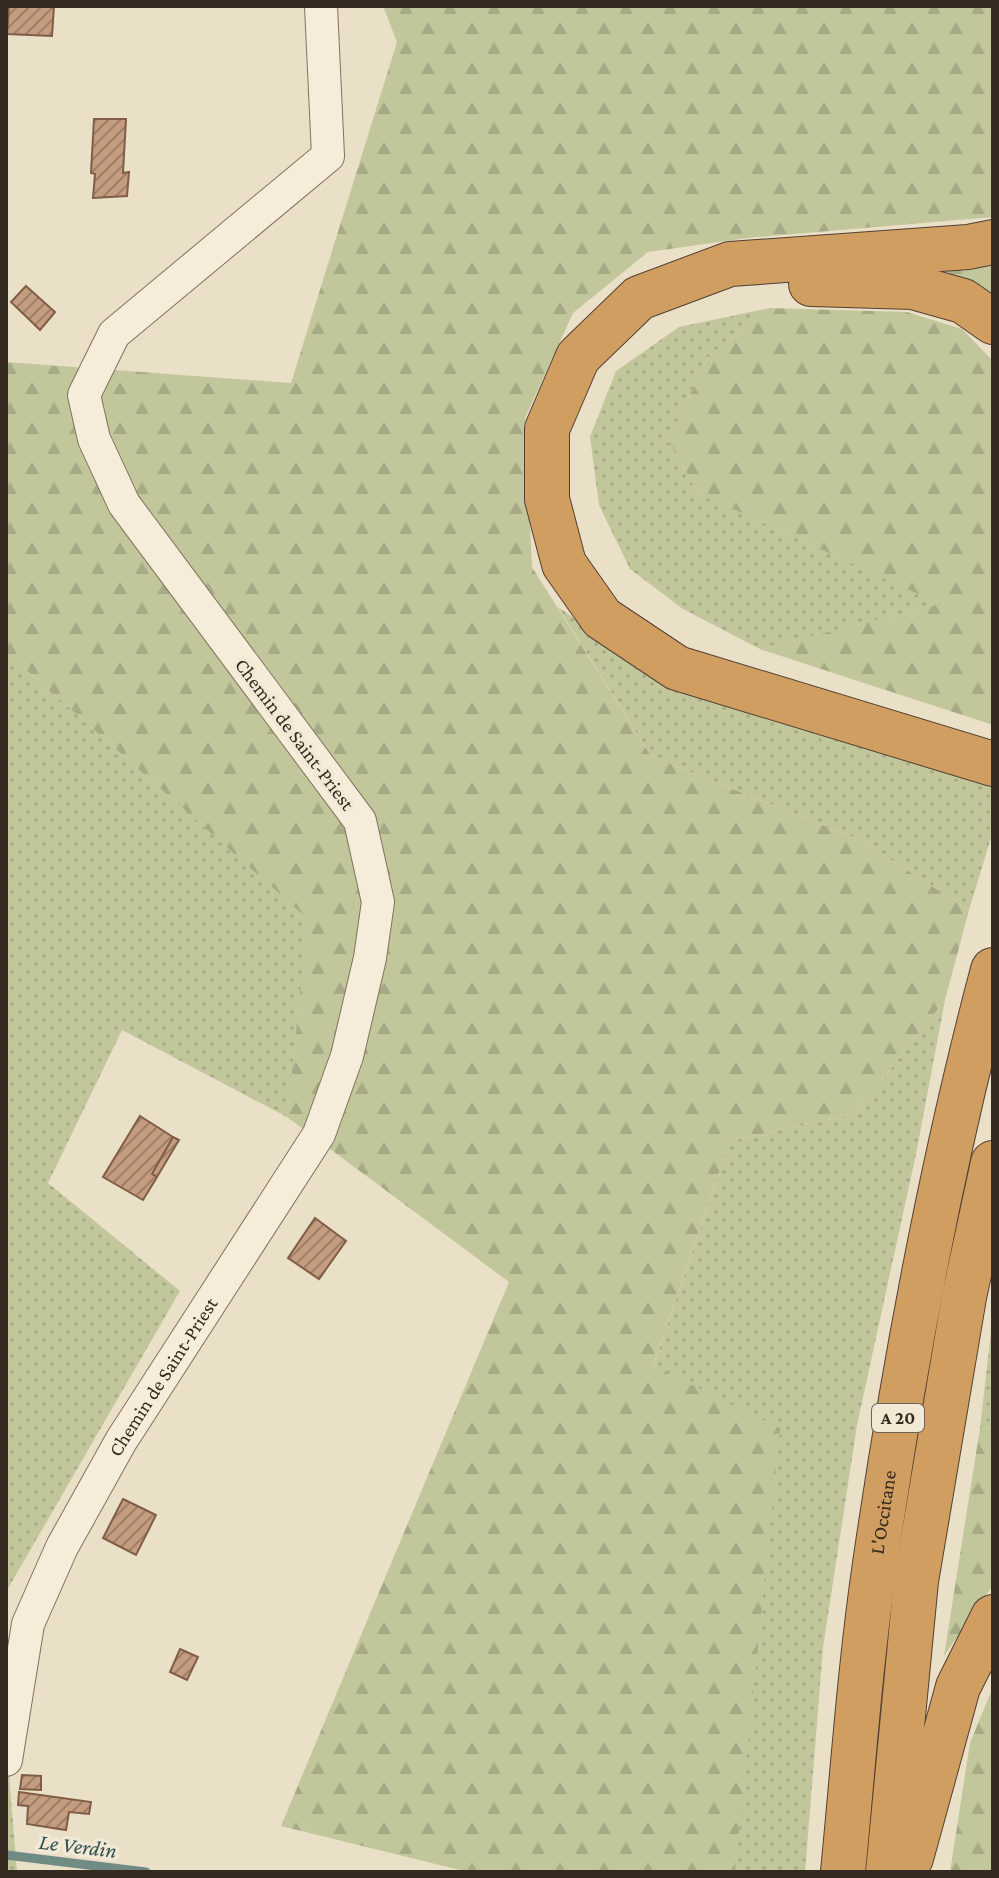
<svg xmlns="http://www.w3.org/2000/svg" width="999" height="1878" font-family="'Crimson Pro',serif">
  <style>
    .green { fill: url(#green-dots) }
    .forest { fill: url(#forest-firs) }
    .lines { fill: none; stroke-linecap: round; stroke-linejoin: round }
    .stream { stroke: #6f8b84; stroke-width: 9 }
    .building { fill: url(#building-hatch); stroke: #805d46; stroke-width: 2 }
    .street-casing { stroke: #83715e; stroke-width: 34 }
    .highway-casing { stroke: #524032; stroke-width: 46 }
    .street { stroke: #f5edd9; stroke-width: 32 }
    .highway { stroke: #d09e60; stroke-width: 44 }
    .labels { text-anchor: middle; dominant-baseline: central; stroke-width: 7; stroke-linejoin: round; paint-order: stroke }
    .shield { fill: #f2e9d5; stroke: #6e6356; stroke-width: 2 }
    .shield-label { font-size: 18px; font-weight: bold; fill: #352a20 }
    .street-label { font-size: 20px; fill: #352a20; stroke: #f2e9d5 }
    .water-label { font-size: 22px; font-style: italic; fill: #315351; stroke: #f2e9d5 }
  </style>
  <defs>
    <pattern id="green-dots" width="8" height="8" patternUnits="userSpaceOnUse" patternTransform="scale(2)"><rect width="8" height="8" fill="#c2c79b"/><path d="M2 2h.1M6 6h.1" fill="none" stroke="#a7ab85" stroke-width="1.8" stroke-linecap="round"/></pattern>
    <pattern id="forest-firs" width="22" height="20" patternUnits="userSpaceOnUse" patternTransform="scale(2)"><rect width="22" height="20" fill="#c2c79b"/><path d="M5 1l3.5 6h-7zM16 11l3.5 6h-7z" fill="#a7ab85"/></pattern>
    <pattern id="building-hatch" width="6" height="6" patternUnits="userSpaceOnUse" patternTransform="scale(2)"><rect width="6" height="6" fill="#c49c80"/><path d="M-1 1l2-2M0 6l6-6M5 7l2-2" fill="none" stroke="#a07f68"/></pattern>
  </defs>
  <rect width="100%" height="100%" fill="#eadfc7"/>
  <path class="green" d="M770 308 708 357 668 440 698 493 942 604 760 649 683 609 630 569 599 505 590 437 616 371 679 327Z
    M558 607 674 686 993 788V831L969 910 860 840 651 756Z
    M6 652 309 919 287 1117 122 1030 48 1183 180 1291 6 1592Z
    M945 1000 916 1154 857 1425 823 1648 805 1872H734L653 1367 730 1141 855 1114Z
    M993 1314V1429L980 1428Z
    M6 1738 17 1872H6Z"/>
  <path class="forest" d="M383 6H993V217L747 238 648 252 573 313 525 418 532 567 651 756 860 840 969 910 945 1000 855 1114 730 1141 653 1366 780 1428 735 1872H468L281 1826 509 1282 287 1117 308 919 6 652V362L291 383 397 42Z
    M993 260V297L911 267Z
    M770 308 907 312 962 329 993 361V725L760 649 940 604 698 493 668 440 708 357Z
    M980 1428 993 1429V1585L944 1656Z
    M993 1687V1872H950L970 1743Z"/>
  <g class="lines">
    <path class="stream" d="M6 1855 146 1872"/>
  </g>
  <path class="building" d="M9 6H54L52 36 7 34Z
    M94 119H126L123 173 129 172 127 196 93 198 95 174 91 173Z
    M26 286 55 312 40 330 11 302Z
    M140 1116 173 1137 152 1174 157 1177 143 1200 103 1177Z
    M173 1137 179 1140 157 1177 152 1174Z
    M315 1218 346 1241 319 1279 288 1258Z
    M123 1499 156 1515 136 1555 103 1538Z
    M180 1649 198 1657 187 1680 170 1672Z
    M22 1775 41 1776V1790L20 1789Z
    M19 1792 91 1802 89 1814 69 1812 66 1830 27 1824 28 1806 18 1805Z"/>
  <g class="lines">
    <defs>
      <g id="street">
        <path id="s1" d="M6 1760 28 1624 62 1547 121 1441 319 1134 347 1056 370 958 378 902 360 821 124 504 94 439 84 395 114 334 328 156 321 6"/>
      </g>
      <g id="highway">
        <path d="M993 242 968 247 730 264 639 298 578 357 547 429V499L564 564 602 618 677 668 993 764"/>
        <path d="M811 284 913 287 963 301 993 322"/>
        <path d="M911 1858 958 1687 993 1617"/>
        <path id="s2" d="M843 1872C853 1770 860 1666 875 1564 904 1365 941 1165 993 970"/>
        <path d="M888 1872 916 1581 964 1297 993 1163"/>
      </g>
    </defs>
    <use href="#street" class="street-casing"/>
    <use href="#highway" class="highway-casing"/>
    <use href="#street" class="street"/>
    <use href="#highway" class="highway"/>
  </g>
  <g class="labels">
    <rect class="shield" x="872" y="1404" width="52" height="28" rx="6"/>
    <g class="shield-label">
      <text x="898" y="1418">A 20</text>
    </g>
    <g class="street-label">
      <text transform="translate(295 734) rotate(53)">Chemin de Saint-Priest</text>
      <text stroke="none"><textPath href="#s1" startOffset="420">Chemin de Saint-Priest</textPath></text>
      <text stroke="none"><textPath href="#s2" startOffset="362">L'Occitane</textPath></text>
    </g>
    <g class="water-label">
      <text transform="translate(78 1846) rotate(7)">Le Verdin</text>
    </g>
  </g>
  <rect width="999" height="1878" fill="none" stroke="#352a20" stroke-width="16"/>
</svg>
